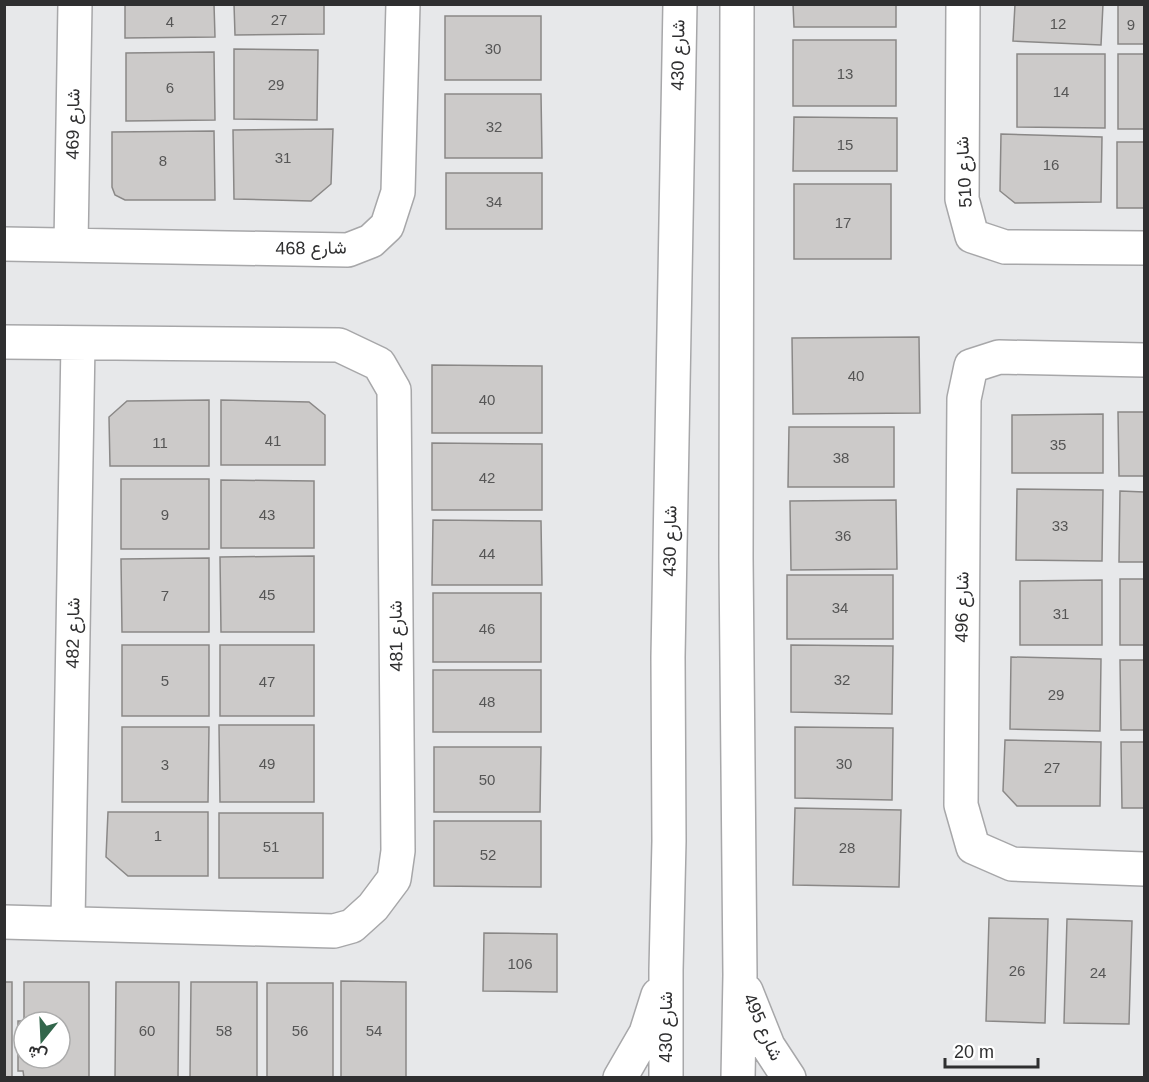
<svg xmlns="http://www.w3.org/2000/svg" width="1149" height="1082" font-family="Arial,Vazirmatn,sans-serif">
  <style>
    .building { fill: #cccac9; stroke: #8a8887; stroke-width: 1.5; fill-rule: evenodd }
    .lines { fill: none; stroke-linecap: round; stroke-linejoin: round }
    .minor-casing { stroke: #a7a7a9; stroke-width: 36 }
    .minor { stroke: #fff; stroke-width: 33 }
    .labels { text-anchor: middle; dominant-baseline: central; stroke-width: 4.5; stroke-linejoin: round; paint-order: stroke }
    .number-label { font-size: 15px; fill: #565656 }
    .street-label { font-size: 18px; fill: #2f2f30; stroke: #fff }
  </style>
  <rect width="100%" height="100%" fill="#e7e8ea"/>
  <path class="building" d="M125 4H214L215 37 125 38Z
    M234 4H324V34L235 35Z
    M793 4H896V27H794Z
    M1015 4H1103L1101 45 1013 41Z
    M1118 4H1144V44H1118Z
    M445 16H541V80H445Z
    M793 40H896V106H793Z
    M234 49 318 50 317 120 234 119Z
    M214 52 215 120 126 121V53Z
    M1017 54H1105V128L1017 127Z
    M1118 54H1144V129H1118Z
    M445 94H541L542 158H445Z
    M794 117 897 118V171H793Z
    M333 129 331 184 311 201 234 199 233 130Z
    M214 131 215 200H125L115 195 112 187V132Z
    M1001 134 1102 137 1101 202 1015 203 1000 191Z
    M1117 142H1144V208H1117Z
    M446 173H542V229H446Z
    M794 184H891V259H794Z
    M919 337 920 413 793 414 792 338Z
    M432 365 542 366V433H432Z
    M209 400V466H110L109 417 127 401Z
    M221 400 309 402 325 415V465H221Z
    M1118 412H1144V476H1119Z
    M1103 414V473H1012V415Z
    M789 427H894V487H788Z
    M432 443 542 444V510H432Z
    M121 479H209V549H121Z
    M221 480 314 481V548H221Z
    M1017 489 1103 490 1102 561 1016 560Z
    M1120 491 1144 492V562H1119Z
    M896 500 897 569 791 570 790 501Z
    M433 520 541 521 542 585H432Z
    M314 556V632H221L220 557Z
    M209 558V632H122L121 559Z
    M787 575H893V639H787Z
    M1120 579H1144V645H1120Z
    M1102 580V645H1020V581Z
    M433 593H541V662H433Z
    M122 645H209V716H122Z
    M220 645H314V716H220Z
    M791 645 893 646 892 714 791 712Z
    M1011 657 1101 659 1100 731 1010 729Z
    M1120 660H1144V730H1121Z
    M433 670H541V732H433Z
    M219 725H314V802H220Z
    M122 727H209L208 802H122Z
    M795 727 893 728 892 800 795 798Z
    M1005 740 1101 742 1100 806H1017L1003 791Z
    M1121 742H1144V808H1122Z
    M434 747H541L540 812H434Z
    M795 808 901 810 899 887 793 885Z
    M108 812H208V876H128L106 857Z
    M219 813H323V878H219Z
    M434 821H541V887L434 886Z
    M989 918 1048 919 1045 1023 986 1021Z
    M1067 919 1132 921 1129 1024 1064 1023Z
    M484 933 557 934V992L483 991Z
    M341 981 406 982V1078H341Z
    M4 982H12V1078H4Z
    M24 982H89V1078H24L23 1071H18V1021H24ZM24 1022H60V1058H24Z
    M116 982H179L178 1078H115Z
    M191 982H257V1078H190Z
    M267 983H333V1078H267Z"/>
  <g class="lines">
    <defs>
      <path id="minor" d="M737 4 736 558 740 975 738 1078
        M963 4 962 199 972 236 1005 247 1144 248
        M4 244 348 250 371 241 387 226 398 192 403 4
        M71 244 75 4
        M4 342 339 345 379 364 394 390 398 851 394 879 373 907 352 926 334 931 4 922
        M1144 360 999 357 971 366 964 399 961 805 973 847 1012 864 1144 869
        M68 922 78 343
        M746 991 768 1046 789 1078
        M620 1078 646 1033 658 995
        M666 1078V970L669 841 668 657 680 4"/>
    </defs>
    <use href="#minor" class="minor-casing"/>
    <use href="#minor" class="minor"/>
  </g>
  <g class="labels">
    <g class="number-label">
      <text x="279" y="19">27</text>
      <text x="170" y="21">4</text>
      <text x="1058" y="23">12</text>
      <text x="1131" y="24">9</text>
      <text x="493" y="48">30</text>
      <text x="845" y="73">13</text>
      <text x="276" y="84">29</text>
      <text x="170" y="87">6</text>
      <text x="1061" y="91">14</text>
      <text x="494" y="126">32</text>
      <text x="845" y="144">15</text>
      <text x="283" y="157">31</text>
      <text x="163" y="160">8</text>
      <text x="1051" y="164">16</text>
      <text x="494" y="201">34</text>
      <text x="843" y="222">17</text>
      <text x="856" y="375">40</text>
      <text x="487" y="399">40</text>
      <text x="273" y="440">41</text>
      <text x="160" y="442">11</text>
      <text x="1058" y="444">35</text>
      <text x="841" y="457">38</text>
      <text x="487" y="477">42</text>
      <text x="165" y="514">9</text>
      <text x="267" y="514">43</text>
      <text x="1060" y="525">33</text>
      <text x="843" y="535">36</text>
      <text x="487" y="553">44</text>
      <text x="267" y="594">45</text>
      <text x="165" y="595">7</text>
      <text x="840" y="607">34</text>
      <text x="1061" y="613">31</text>
      <text x="487" y="628">46</text>
      <text x="842" y="679">32</text>
      <text x="165" y="680">5</text>
      <text x="267" y="681">47</text>
      <text x="1056" y="694">29</text>
      <text x="487" y="701">48</text>
      <text x="267" y="763">49</text>
      <text x="844" y="763">30</text>
      <text x="165" y="764">3</text>
      <text x="1052" y="767">27</text>
      <text x="487" y="779">50</text>
      <text x="158" y="835">1</text>
      <text x="271" y="846">51</text>
      <text x="847" y="847">28</text>
      <text x="488" y="854">52</text>
      <text x="520" y="963">106</text>
      <text x="1017" y="970">26</text>
      <text x="1098" y="972">24</text>
      <text x="147" y="1030">60</text>
      <text x="224" y="1030">58</text>
      <text x="300" y="1030">56</text>
      <text x="374" y="1030">54</text>
    </g>
    <g class="street-label">
      <text transform="translate(678 55) rotate(-89)">شارع 430</text>
      <text transform="translate(73 124) rotate(-89)">شارع 469</text>
      <text transform="translate(964 172) rotate(-93)">شارع 510</text>
      <text transform="translate(311 248) rotate(-1)">شارع 468</text>
      <text transform="translate(670 541) rotate(-89)">شارع 430</text>
      <text transform="translate(962 607) rotate(-89)">شارع 496</text>
      <text transform="translate(73 633) rotate(-89)">شارع 482</text>
      <text transform="translate(396 636) rotate(-91)">شارع 481</text>
      <text transform="translate(666 1027) rotate(-90)">شارع 430</text>
      <text transform="translate(763 1027) rotate(66)">شارع 495</text>
    </g>
  </g>
  <rect width="1149" height="1082" fill="none" stroke="#2f2f30" stroke-width="12"/>
  <g transform="translate(42 1040) rotate(198)"><circle r="28" fill="#ffffff" stroke="#acacac" stroke-width="1.5"/>
  <path d="M0-4.5L10 22L0 15L-10 22Z" fill="#32664b"/>
  <text y="-9" font-size="16" font-weight="bold" text-anchor="middle" fill="#2f2f30">ش</text>
  </g>
  <path d="M945 1058v9h93v-9" fill="none" stroke="#2f2f30" stroke-width="3"/>
  <text x="954" y="1058" font-size="18" fill="#2f2f30" stroke="#ffffff" stroke-width="4.5" paint-order="stroke">20 m</text>
</svg>
